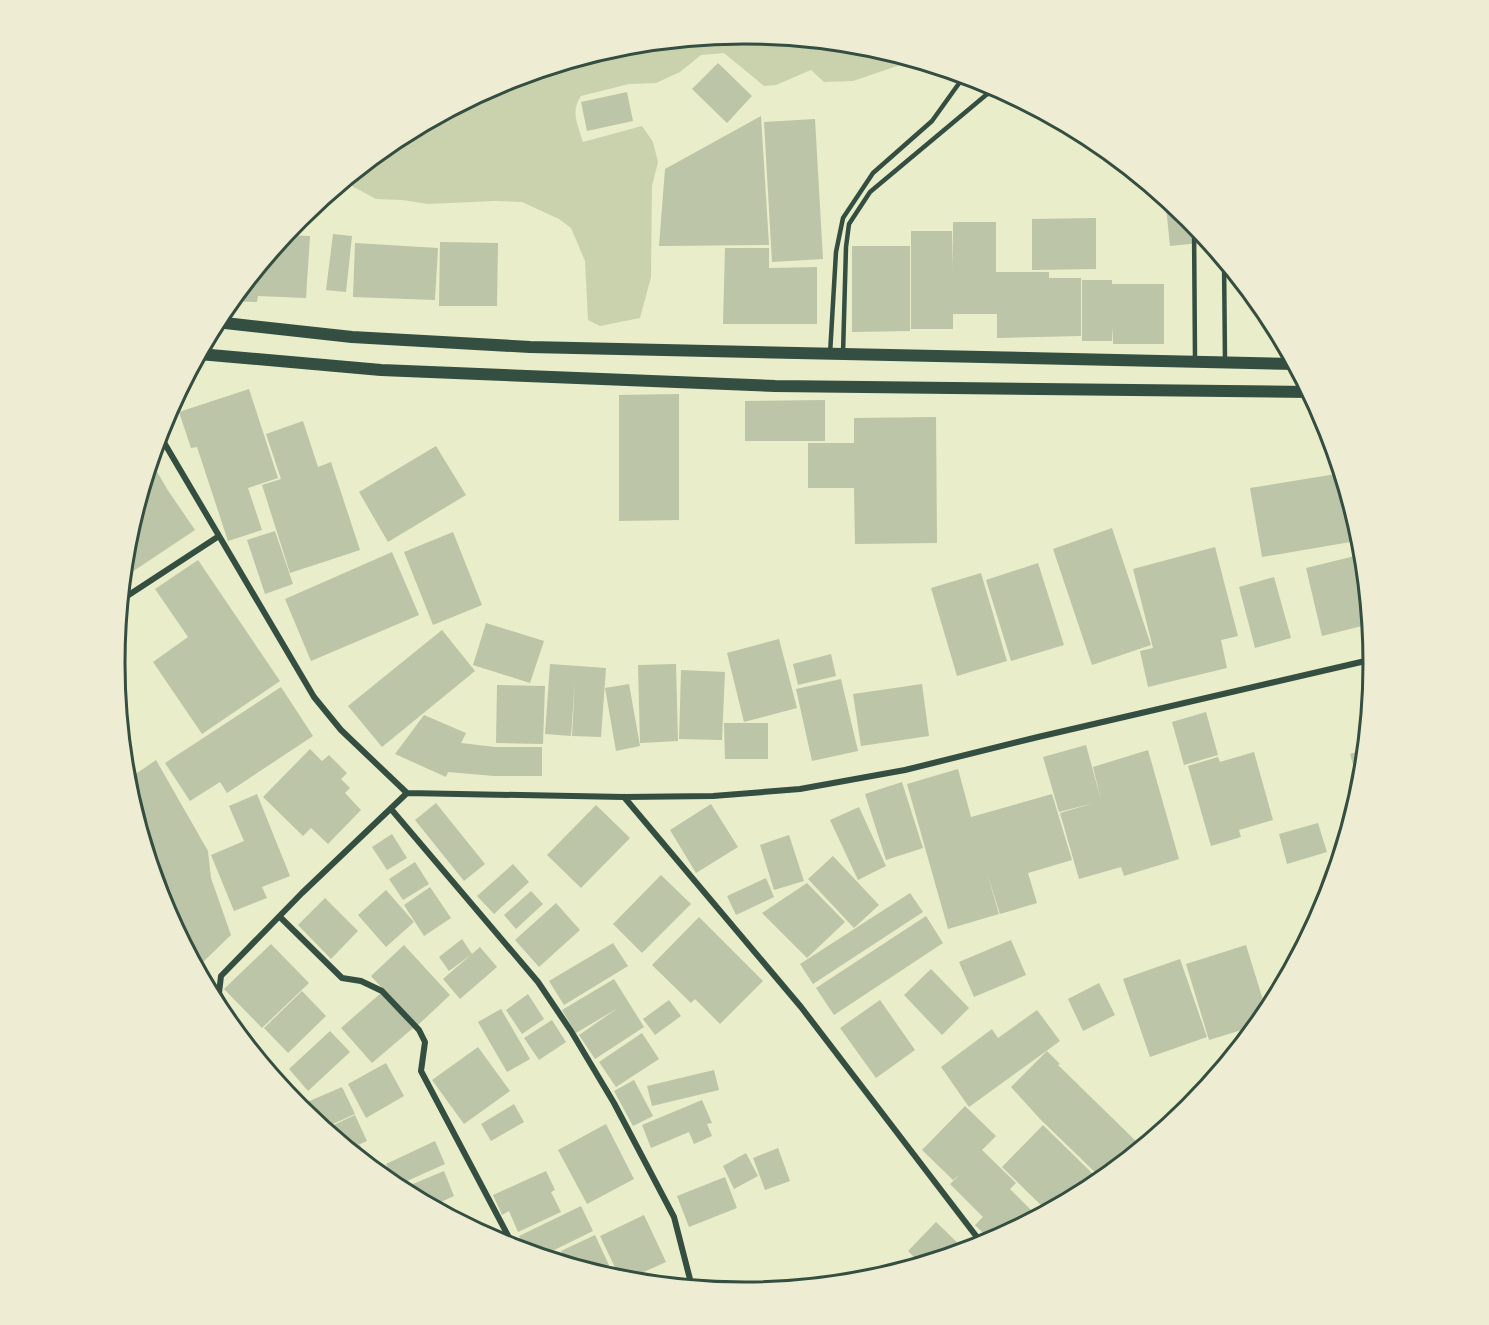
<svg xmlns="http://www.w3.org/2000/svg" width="1489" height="1325" font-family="'Fira Sans Condensed',sans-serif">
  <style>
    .green { fill: #cad2ad }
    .building { fill: #bcc5a7 }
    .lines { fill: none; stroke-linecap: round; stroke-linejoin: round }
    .service { stroke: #344e41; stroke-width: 4.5 }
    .minor { stroke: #344e41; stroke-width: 6 }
    .secondary { stroke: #344e41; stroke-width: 12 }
    .rim { fill: none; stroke: #344e41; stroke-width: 3 }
  </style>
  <rect width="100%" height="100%" fill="#e9edc9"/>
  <path class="green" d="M745 33 868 45 915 60 853 81 824 82 811 70 776 85 764 86 724 53 701 55 680 72 656 83 629 84 581 96C570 112 578 125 583 142L642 126 653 142 658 162 652 186 651 277 640 318 600 326 588 320 585 261 571 228 559 219 522 202 495 201 428 204 402 200 376 199 352 186 350 176 395 139 504 81 622 45Z"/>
  <path class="building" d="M718 63 752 96 727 123 692 89Z
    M627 92 633 121 587 131 581 102Z
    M761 116 769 245 659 246 665 169Z
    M815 119 823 259 772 262 764 122Z
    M1165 197 1190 218 1210 242 1170 246Z
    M1096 218V269L1032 270V219Z
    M953 222H996V272H1049V278H1081V336L997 338V314H953V329H911V231H952L953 269Z
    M333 234 352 236 346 292 326 290Z
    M285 235 310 236 306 298 258 296 257 302 231 301Z
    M440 242 498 243 497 306H439Z
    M355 243 438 248 435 300 353 297Z
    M852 246H910V331L852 332Z
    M725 248H769V268L817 267V324H723Z
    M1082 280H1112V284H1164V344H1113V326L1112 341H1082Z
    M249 389 278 478 248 488 262 530 228 541 197 447 191 448 179 412Z
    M679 394V520L619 521V395Z
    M825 400V441H745V401Z
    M936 417 937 543 855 544 854 488H808V443H854V418Z
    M303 421 318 467 331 462 360 550 290 573 262 485 281 479 266 434Z
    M436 446 466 495 388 542 359 492Z
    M151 461 167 489 195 530 123 578 127 539Z
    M1342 473 1362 540 1262 557 1250 488Z
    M1112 528 1151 645 1092 665 1053 549Z
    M275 531 293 584 265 594 247 540Z
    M453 532 482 605 433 625 404 552Z
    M1215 547 1238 636 1221 640 1227 668 1148 687 1140 651 1153 648 1133 569Z
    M392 552 419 615 311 661 285 599Z
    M1363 554 1369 616 1364 618 1366 625 1322 636 1306 568Z
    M198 560 280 681 202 734 153 662 188 637 155 589Z
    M1038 563 1064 645 1011 661 986 580Z
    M981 573 1007 661 957 676 931 588Z
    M1274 577 1291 638 1255 648 1239 587Z
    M486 623 544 641 530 683 473 665Z
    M442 630 475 671 382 747 348 706Z
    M779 639 797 708 744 722 727 653Z
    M831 654 836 676 798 685 793 664Z
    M550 664 606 668 601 737 572 736 575 680 571 736 545 734Z
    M676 664 678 741 640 743 638 665Z
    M681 670 725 672 722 740 679 739Z
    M841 679 858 751 812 761 796 689Z
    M629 684 640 746 616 751 605 688Z
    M922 684 929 736 861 746 853 694Z
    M497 685 545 686 543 744 496 743Z
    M281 687 313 736 227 793 220 782 190 801 165 763Z
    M1206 712 1218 755 1184 765 1172 722Z
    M424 715 466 733 461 743 495 747H542V776H494L448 772 446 777 395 754Z
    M724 723H768V759H725Z
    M1086 745 1101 800 1093 767 1148 750 1179 859 1124 876 1121 867 1079 879 1060 813 1094 803 1059 812 1043 757Z
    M310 749 322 761 329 755 347 773 341 779 350 788 345 793 361 810 328 844 311 828 303 836 263 797Z
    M1365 749 1362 786 1360 790 1350 754Z
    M1254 752 1273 820 1239 830 1241 837 1211 846 1188 766 1218 757 1220 762Z
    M156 760 208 851 211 878 231 935 201 964 193 960 163 903 127 785V780Z
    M958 769 971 817 1052 794 1072 860 1028 873 1037 903 1000 914 987 873 999 914 948 929 907 784Z
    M902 782 923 848 886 860 865 794Z
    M257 794 290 876 262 887 267 898 234 911 211 855 244 841 229 806Z
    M436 803 485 864 464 881 415 820Z
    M711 804 738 847 696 873 670 830Z
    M596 805 630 838 581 888 547 855Z
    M859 807 886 866 858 880 830 820Z
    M1318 823 1327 852 1287 864 1279 834Z
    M392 834 407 858 387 870 372 847Z
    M789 835 804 881 774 890 760 845Z
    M833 856 879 905 854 928 808 879Z
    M415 862 429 884 403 900 389 879Z
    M513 864 529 882 494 914 477 896Z
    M661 875 691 904 642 953 613 924Z
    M766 878 774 897 736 915 727 896Z
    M807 883 845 922 807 958 762 913Z
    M430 887 451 918 424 936 404 905Z
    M386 890 414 922 386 947 358 915Z
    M531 891 543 904 516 929 504 915Z
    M910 893 923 912 813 984 800 964Z
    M325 898 358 931 331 959 298 925Z
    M556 903 580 930 539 967 515 940Z
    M926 916 943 943 834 1015 816 988Z
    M699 917 763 981 720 1024 695 999 691 1003 652 965Z
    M462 939 472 954 449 971 439 957Z
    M1011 940 1026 975 974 997 959 962Z
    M613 943 628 966 564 1005 549 981Z
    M271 944 309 983 262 1028 224 989Z
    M404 945 450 995 417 1026 371 976Z
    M1246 945 1267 1013 1258 1025 1209 1040 1186 964Z
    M480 947 497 967 460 999 443 979Z
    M1180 959 1207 1037 1150 1057 1123 979Z
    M931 969 969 1008 942 1035 904 995Z
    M614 979 644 1027 595 1059 579 1035 618 1008 576 1033 562 1010Z
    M1099 983 1115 1015 1083 1031 1068 999Z
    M302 991 326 1016 288 1053 264 1028Z
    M381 993 413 1028 372 1063 341 1028Z
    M528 994 544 1019 522 1034 506 1010Z
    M669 1000 681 1016 655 1035 643 1019Z
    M880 1000 915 1050 876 1078 840 1028Z
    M501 1009 530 1059 507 1072 478 1022Z
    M1037 1010 1060 1041 969 1107 941 1067 992 1029 998 1038Z
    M552 1020 566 1042 539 1060 524 1038Z
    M330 1031 350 1052 308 1091 289 1069Z
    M642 1033 659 1059 616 1087 599 1062Z
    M478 1047 510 1091 464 1124 432 1080Z
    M1047 1051 1060 1064 1058 1065 1142 1147 1102 1179 1040 1119 1011 1087Z
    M386 1063 404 1096 366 1118 348 1084Z
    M714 1070 719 1090 652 1106 647 1086Z
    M634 1080 653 1116 633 1126 614 1091Z
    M342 1087 355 1114 324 1128 311 1117 305 1103Z
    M702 1100 712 1123 707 1124 712 1136 694 1144 689 1132 651 1148 642 1125Z
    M514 1104 524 1122 491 1141 481 1124Z
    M965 1106 996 1136 982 1150 1016 1183 1010 1189 1037 1216 991 1241 975 1225 983 1217 950 1184 959 1175 953 1180 922 1150Z
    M355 1115 367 1141 349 1149 325 1129Z
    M606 1124 634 1179 587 1204 558 1150Z
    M1043 1125 1100 1181 1047 1211 1002 1167Z
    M435 1141 445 1164 396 1186 386 1164Z
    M360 1145 371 1167 350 1149Z
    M778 1148 790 1181 765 1190 753 1158Z
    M746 1153 758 1176 734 1189 723 1166Z
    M444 1171 454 1196 432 1206 401 1189Z
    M546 1171 555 1190 551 1192 561 1212 518 1232 509 1211 502 1215 493 1195Z
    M725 1177 737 1208 689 1227 677 1196Z
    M581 1206 593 1231 542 1256 527 1251 519 1236Z
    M644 1215 666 1262 626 1280H621L600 1236Z
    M936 1222 965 1250 921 1264 908 1251Z
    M595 1235 614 1276 611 1277 566 1263 561 1251Z"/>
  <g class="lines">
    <path class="service" d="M1194 223 1195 359
      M1224 259 1225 361
      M830 354 836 252 843 218 873 173 932 121 965 75
      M843 354 846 247 849 224 870 192 986 95 1000 89"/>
    <path class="minor" d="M159 434 314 697 341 730 407 793
      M121 600 219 536
      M407 793 624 797 713 796 800 789 905 770 1038 737 1374 659
      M624 797 801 1007 983 1245
      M391 809 538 982 571 1031 614 1103 674 1217 692 1287
      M280 917 342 978 361 981 382 991 419 1030 425 1042 421 1071 514 1247
      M241 1037 219 993 221 976 302 893 407 793"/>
    <path class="secondary" d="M216 322 352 337 530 347 1295 364
      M199 354 381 370 775 386 1310 392"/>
  </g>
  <path d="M0 0H1489V1325H0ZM125 663a619 619 0 1 1 1238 0a619 619 0 1 1-1238 0Z" fill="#eeecd3" fill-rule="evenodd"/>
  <path class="rim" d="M125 663a619 619 0 1 1 1238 0a619 619 0 1 1-1238 0Z"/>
</svg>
